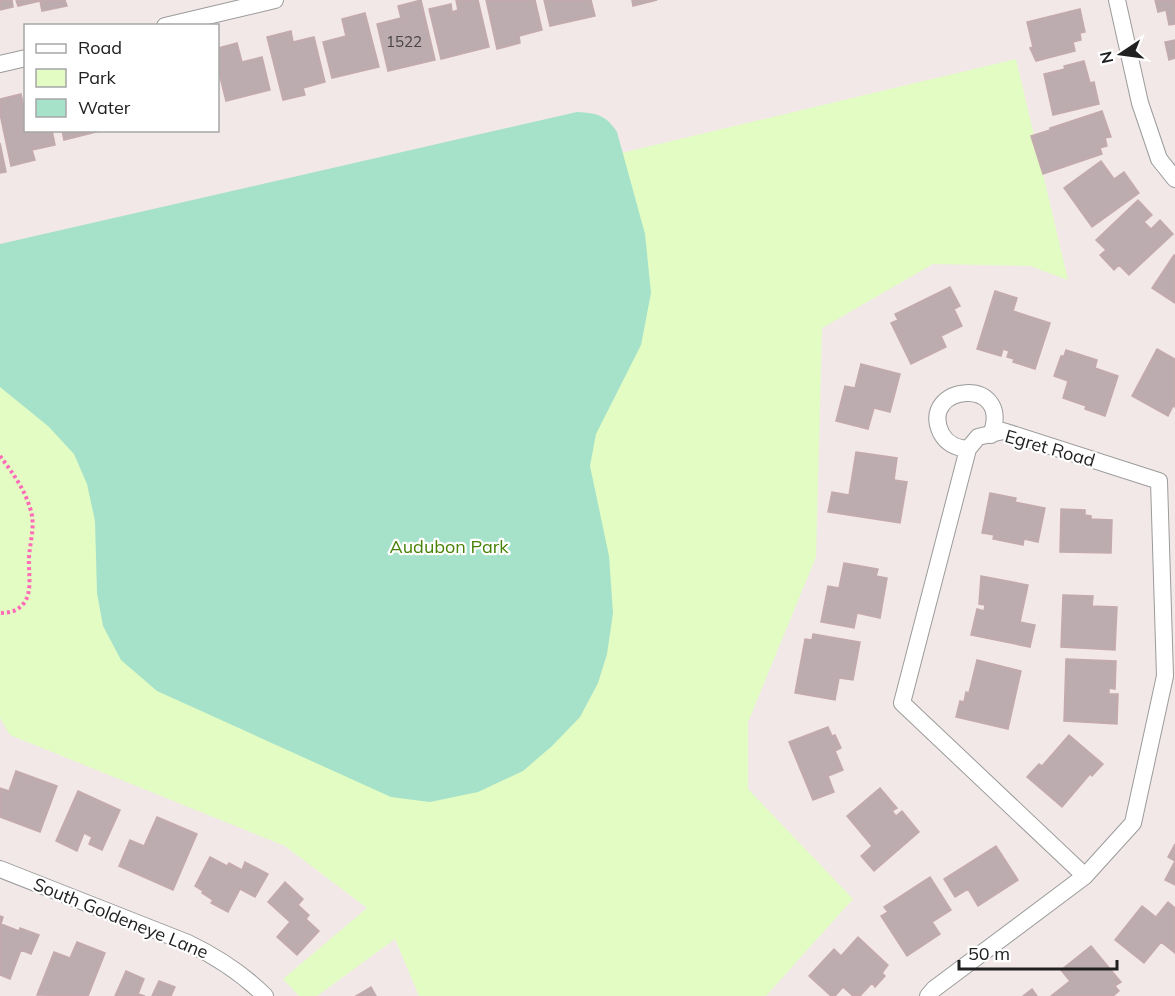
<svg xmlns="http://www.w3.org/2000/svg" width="1175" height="996" font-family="Mulish,sans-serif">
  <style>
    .park { fill: #e2fcc4 }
    .water { fill: #a6e1ca }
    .building { fill: #bcacaf; stroke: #c4a9ad; stroke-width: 1.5 }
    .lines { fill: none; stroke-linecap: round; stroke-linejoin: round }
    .minor-casing { stroke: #9b9b9b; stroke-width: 18 }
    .path { stroke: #ff6bb7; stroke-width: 4; stroke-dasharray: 3 3; stroke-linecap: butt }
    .minor { stroke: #fff; stroke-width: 16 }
    .labels { text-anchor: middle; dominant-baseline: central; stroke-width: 4.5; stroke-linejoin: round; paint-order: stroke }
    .number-label { font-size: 15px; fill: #484444 }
    .street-label { font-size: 18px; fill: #212121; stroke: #fff }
    .park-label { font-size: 18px; fill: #488207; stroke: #fff }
  </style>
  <rect width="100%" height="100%" fill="#f2e8e7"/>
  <path class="park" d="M1016 59 1068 280 1030 266 933 264 822 328 816 557 748 722V789L853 899 766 996H419L395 939 317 996H299L283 979 367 908 285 846 10 735 0 718V301Z"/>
  <path class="water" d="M577 112C597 113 606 115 617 132L645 234 651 293 641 345 596 434 590 466 609 556 613 613 607 654 598 683 580 717 552 746 523 771 478 792 430 802 391 797 157 691 121 660 103 626 97 593 95 521 87 484 74 454 48 426 0 387V244Z"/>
  <path class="building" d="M0 0H12L13 7 0 10Z
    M16 0H65L67 6 42 11 40 1 18 6Z
    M421 0 435 60 388 71 377 24 401 18 398 6Z
    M456 0H478L489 47 441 59 429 9 451 4 452 12 458 10Z
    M486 0H535L542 30 519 36 520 43 497 49Z
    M544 0H591L595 16 550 26Z
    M632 0H657L633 6Z
    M1155 0H1175V24L1169 25 1166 10 1158 12Z
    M1080 9 1085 32 1080 33 1081 40 1073 42 1075 51 1036 61 1030 48 1033 47 1027 22Z
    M365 13 379 67 332 78 323 42 346 36 342 19Z
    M291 31 293 42 314 37 325 82 303 88 305 95 283 100 267 37Z
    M1175 40V58L1169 60 1165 42Z
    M237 43 242 62 262 57 270 90 226 101 218 69V48Z
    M1084 61 1090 83 1094 82 1099 104 1053 115 1044 74 1065 69 1064 66Z
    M21 94 24 107H26V130H52L55 145 32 150 35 160 11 166 0 114V99Z
    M1102 111 1111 137 1105 138 1107 146 1100 148 1102 154 1043 174 1031 136 1050 130V128Z
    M62 130H104L64 140Z
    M0 143 6 172 0 173Z
    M1101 161 1114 179 1124 172 1139 193 1092 227 1064 188Z
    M1138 200 1152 215 1144 222 1151 229 1160 220 1173 234 1129 275 1119 265 1114 270 1100 255 1106 250 1096 240Z
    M1174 255 1175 256V303L1152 288Z
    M950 287 960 306 954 309 962 326 941 336 946 347 911 364 891 323 898 320 895 314Z
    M995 291 1017 298 1013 311 1050 323 1035 369 1013 362 1014 359 1007 357 1009 351 1003 349 1001 356 977 349Z
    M1157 349 1175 359V407L1173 406 1168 416 1132 396Z
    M1066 350 1097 360 1095 368 1118 376 1105 416 1085 409 1086 406 1063 398 1068 381 1054 376 1061 356H1064Z
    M861 364 900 374 890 412 874 408 868 429 836 421 845 386 855 388Z
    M856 452 897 458 894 480 907 482 900 523 828 512 832 492 849 495Z
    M990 493 1016 498 1015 502 1045 508 1038 542 1024 539 1023 545 993 539 994 535 982 533Z
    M1061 509 1085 510V515L1091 516V519L1112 520 1111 553 1060 552Z
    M844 563 878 569 876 576 887 578 880 618 857 613 854 628 821 622 828 586 839 588Z
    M981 576 1028 585 1020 622 1035 625 1030 647 971 635 977 609 984 611 985 605 979 604Z
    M1063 595 1093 596 1092 606 1117 607 1115 650 1061 647Z
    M813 634 860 642 853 680 839 678 835 700 795 693 805 639 812 640Z
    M1066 659 1116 661 1115 689 1109 688V694H1118L1117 724 1064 721Z
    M977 660 1021 671 1008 729 956 717 960 701 964 702 966 692 969 693Z
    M828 727 832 736 835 735 841 748 835 751 843 770 828 776 834 792 813 800 789 742Z
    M1069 735 1103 764 1092 776 1090 774 1062 807 1027 777 1039 764 1042 766Z
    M16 771 57 786 40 832 0 817V788L9 791Z
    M880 788 897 808 892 811 896 816 902 811 919 832 874 871 861 856 872 846 847 816Z
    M78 791 120 810 102 850 89 844 92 837 84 833 77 851 56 841Z
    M157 817 197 834 173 890 119 866 130 840 144 846Z
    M1175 844V885L1165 880 1175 861 1168 857Z
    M996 846 1018 880 978 906 968 889 955 897 944 879Z
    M210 857 227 866 229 863 242 870 245 862 268 874 255 897 240 889 228 912 211 903 213 900 202 893 203 891 195 886Z
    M930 877 951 910 932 922 940 934 907 956 881 916 888 912 884 907Z
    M285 882 303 899 298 905 309 915 306 919 319 931 297 955 277 937 290 922 268 902Z
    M1168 902 1175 908V953L1161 942 1144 963 1115 940 1142 906 1156 917Z
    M0 916 3 917 1 924 19 931 20 928 39 935 31 954 21 950 10 979 0 975Z
    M858 937 888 965 882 973 885 976 875 987 872 983 860 996H853L843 987 835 996H831L809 976 834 949 841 956Z
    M77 942 105 953 88 996 37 995 54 952 70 958Z
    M1091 946 1121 982 1115 986 1119 991 1113 996H1051L1070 981 1061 970Z
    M126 971 144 979 138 994 145 996H115Z
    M159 981 175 987 171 996H152Z
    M371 987 376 996H356Z
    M1032 989 1037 996H1023Z"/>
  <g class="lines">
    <defs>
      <path id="minor" d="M1117 0 1140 103 1159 159 1175 179
        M165 26 275 0
        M0 64 26 58
        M1003 431 1159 481 1165 676 1133 823 1085 876 902 703 968 449 978 437Z
        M968 449C956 448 947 444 941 433 918 384 1014 375 991 435
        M0 869 188 943C217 957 242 973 265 996
        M928 996 934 989 1085 876"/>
    </defs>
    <use href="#minor" class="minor-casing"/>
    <path class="path" d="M0 456C12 472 24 488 30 508 36 525 30 540 29 558 28 571 33 591 24 603 18 611 10 613 0 613"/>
    <use href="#minor" class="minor"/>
  </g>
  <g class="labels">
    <g class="number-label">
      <text x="404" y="41">1522</text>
    </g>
    <g class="street-label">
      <text transform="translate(1050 448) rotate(16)">Egret Road</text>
      <text transform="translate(121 918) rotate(22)">South Goldeneye Lane</text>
    </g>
    <g class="park-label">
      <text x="449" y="546">Audubon Park</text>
    </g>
  </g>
  <rect x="24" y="24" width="195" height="108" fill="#ffffff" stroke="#a6a6a6" stroke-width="1.5"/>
  <rect x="36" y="44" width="30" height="9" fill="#ffffff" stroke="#a6a6a6" stroke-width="1.5"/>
  <text x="78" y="54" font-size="18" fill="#212121">Road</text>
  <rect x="36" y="69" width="30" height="18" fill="#e2fcc4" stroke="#a6a6a6" stroke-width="1.5"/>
  <text x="78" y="84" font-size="18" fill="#212121">Park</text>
  <rect x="36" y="99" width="30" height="18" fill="#a6e1ca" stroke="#a6a6a6" stroke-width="1.5"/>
  <text x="78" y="114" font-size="18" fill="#212121">Water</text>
  <g transform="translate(1121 54) rotate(257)" stroke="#ffffff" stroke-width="4.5" paint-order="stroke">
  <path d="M0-4.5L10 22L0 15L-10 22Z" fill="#212121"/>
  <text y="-9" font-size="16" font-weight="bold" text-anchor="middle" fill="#212121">N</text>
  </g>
  <path d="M959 960v9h158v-9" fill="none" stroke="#212121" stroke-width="3"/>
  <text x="968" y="960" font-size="18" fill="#212121" stroke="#ffffff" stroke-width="4.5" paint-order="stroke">50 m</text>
</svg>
